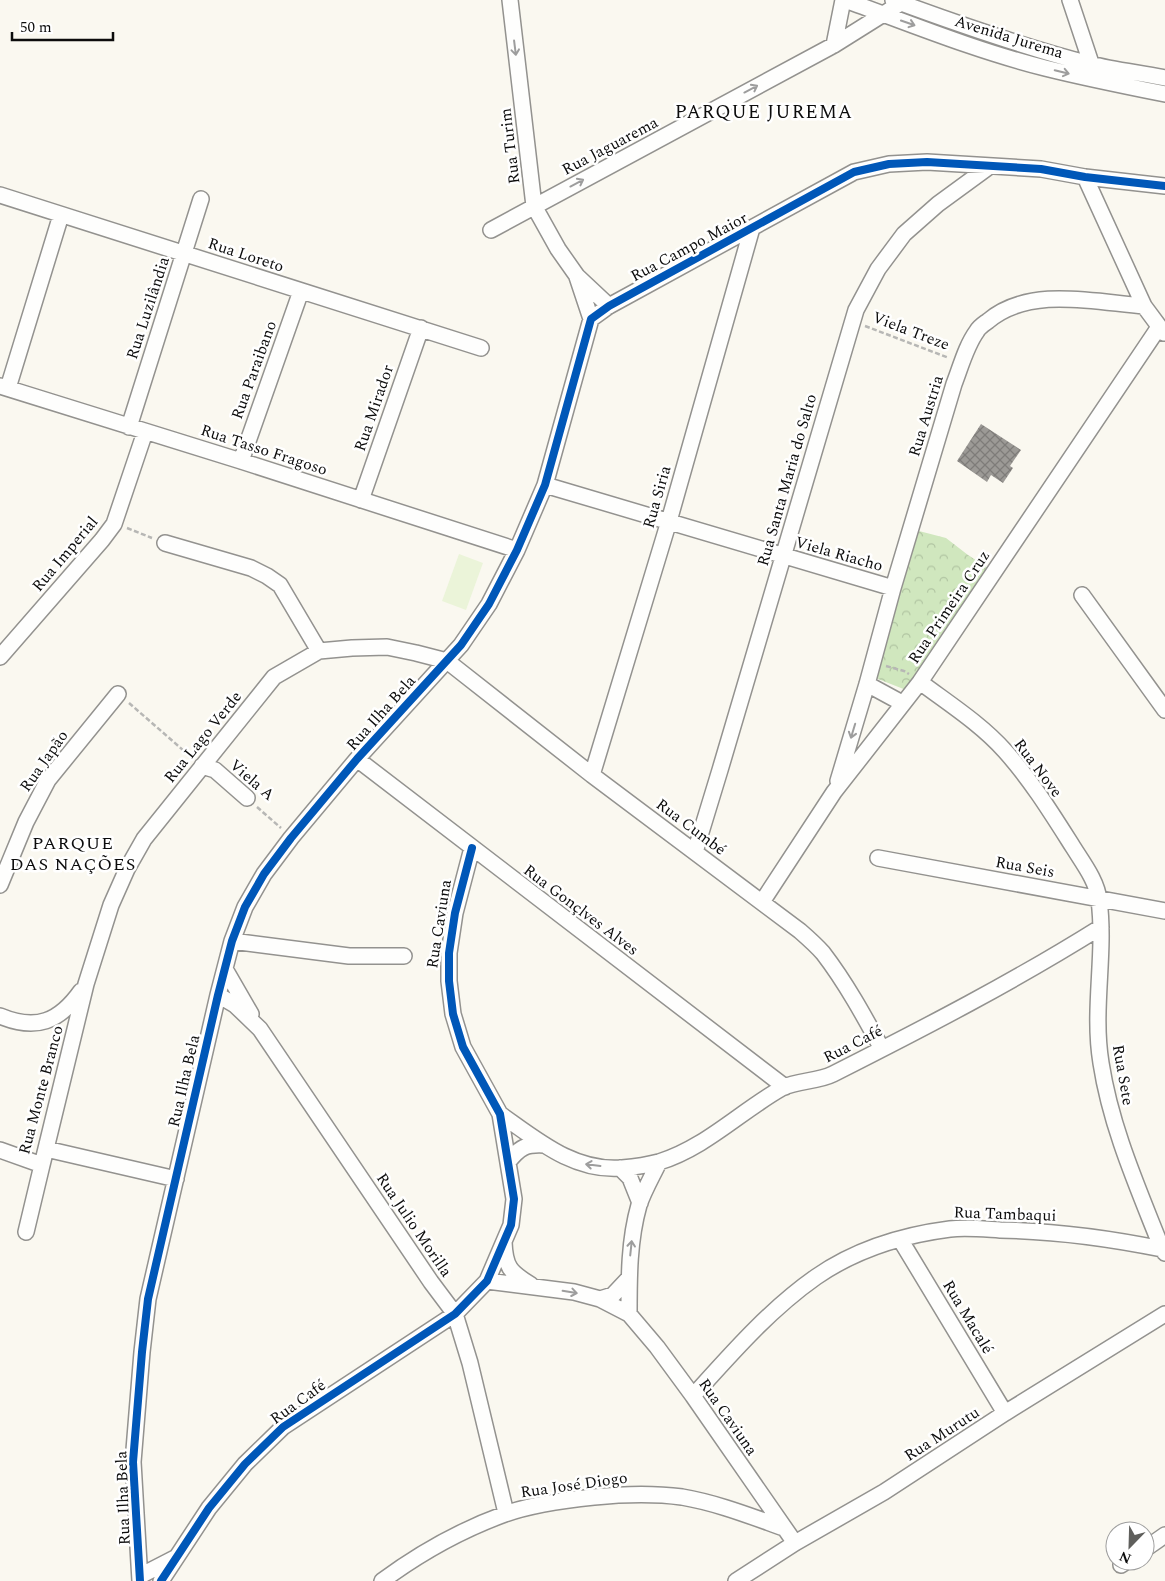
<svg xmlns="http://www.w3.org/2000/svg" width="1165" height="1581" font-family="Spectral,serif">
  <style>
    .forest { fill: url(#forest-crowns) }
    .pitch { fill: #ebf4d9 }
    .building { fill: url(#building-cross-hatch) }
    .lines { fill: none; stroke-linecap: round; stroke-linejoin: round }
    .minor-casing { stroke: #93928f; stroke-width: 18 }
    .path { stroke: #b7b7b5; stroke-width: 2.5; stroke-dasharray: 5 2.5; stroke-linecap: butt }
    .minor { stroke: #fefefd; stroke-width: 15 }
    .cycleway-casing { stroke: #fff; stroke-width: 11 }
    .cycleway { stroke: #0057b8; stroke-width: 8 }
    .oneway { stroke: #9d9d9d }
    .labels { text-anchor: middle; dominant-baseline: central; stroke-width: 5; stroke-linejoin: round; paint-order: stroke }
    .street-label { font-size: 16px; fill: #0c0c0c; stroke: #fff }
    .neighbourhood-label { font-size: 18px; letter-spacing: 1px; fill: #0c0c0c; stroke: #fff }
    .quarter-label { font-size: 19px; letter-spacing: 1px; fill: #0c0c0c; stroke: #fff }
  </style>
  <defs>
    <pattern id="forest-crowns" width="20" height="18" patternUnits="userSpaceOnUse" patternTransform="scale(1.25)"><rect width="20" height="18" fill="#d0e7be"/><path d="M2 6a3 3 0 1 1 6 0M12 15a3 3 0 1 1 6 0" fill="none" stroke="#b1c5a2"/></pattern>
    <pattern id="building-cross-hatch" width="8" height="8" patternUnits="userSpaceOnUse" patternTransform="scale(1.25)"><rect width="8" height="8" fill="#9c9a96"/><path d="M0 0l8 8M0 8l8-8" fill="none" stroke="#7e7c79"/></pattern>
  </defs>
  <rect width="100%" height="100%" fill="#faf8f0"/>
  <path class="forest" d="M919 531 946 538 968 555 988 568 906 690 873 677Z"/>
  <path class="pitch" d="M459 554 483 563 466 610 442 601Z"/>
  <path class="building" d="M981 424 1021 450 1010 466 1013 468 1003 483 991 475 987 482 957 461Z"/>
  <g class="lines">
    <defs>
      <path id="minor" d="M510 0 534 206 558 249 577 276 609 306
        M845 0C911 24 977 51 1045 68 1085 78 1125 86 1165 94
        M893 0C958 24 1023 47 1090 64 1114 70 1140 73 1165 78
        M1070 0 1094 72
        M834 45 843 0
        M1085 177 1144 306 1164 333
        M0 195 481 348
        M491 230 834 45 901 3
        M577 277 591 319
        M0 386 241 461 517 550
        M8 388 61 215
        M129 427 201 199
        M241 461 301 291
        M545 485 893 588
        M361 500 421 328
        M165 543 251 568 267 576 280 585 319 651
        M1082 595 1165 710
        M0 657 102 540 114 524 145 432
        M920 682C948 703 981 724 1005 751 1031 780 1052 814 1073 847 1083 863 1097 881 1099 900 1106 954 1092 1009 1101 1063 1111 1128 1138 1188 1162 1249L1165 1253
        M867 684 902 703
        M357 759 785 1087
        M202 766 215 770 247 798
        M592 775 669 521 752 228
        M838 781 867 684 893 588 954 384C961 366 966 346 977 331 979 327 984 324 988 321 1029 286 1094 302 1144 306
        M695 852 720 770 856 310 878 269 904 234 938 204 990 166
        M878 858 1165 911
        M0 885 26 822 48 780 118 694
        M762 902 834 792 920 682 1159 327
        M232 941 349 956H404
        M225 969 251 1014
        M218 995 235 1005 260 1029 431 1282 455 1314 470 1363 506 1513
        M0 1016C36 1031 59 1022 81 991
        M500 1114C537 1140 574 1172 622 1168 634 1167 648 1165 659 1162 705 1148 741 1111 782 1088 798 1080 817 1082 833 1074 924 1028 1015 981 1101 927
        M46 1149 176 1179
        M0 1150 42 1165 86 984 111 905 127 869 144 839 274 677 319 651 352 648 387 647 416 653 447 661 592 775 800 931C808 938 816 945 823 953 846 983 864 1016 882 1049
        M508 1162C520 1147 526 1144 544 1145
        M620 1168 630 1178 640 1203
        M26 1232 42 1165
        M900 1239 1005 1413
        M504 1242C505 1267 510 1272 531 1285
        M487 1281 574 1292 600 1299 629 1314 657 1347 693 1396 795 1543
        M600 1299 613 1295 629 1278
        M629 1314C629 1277 629 1240 639 1205 644 1190 653 1175 659 1162
        M693 1396C731 1354 769 1310 816 1277 855 1250 903 1235 950 1229 966 1227 984 1229 1000 1230 1055 1231 1108 1238 1162 1249
        M1145 1549 1165 1535
        M1121 1565 1127 1561
        M140 1576 175 1558
        M140 1581 133 1462 142 1352 148 1299 218 995 232 941 245 907 264 874 291 838 357 759 461 645 489 604 517 550 545 485 591 319 609 306 854 172 889 164 927 162 1041 169 1085 177 1165 186
        M161 1581 209 1508 245 1464 283 1427 455 1314 487 1281 511 1225 514 1199 500 1114 463 1047 453 1014 449 981V953L455 913 472 848
        M382 1581C420 1553 461 1530 505 1514 533 1504 565 1500 594 1497 624 1494 652 1493 682 1497 717 1503 750 1516 784 1528
        M736 1581 795 1543 884 1492 1005 1413 1165 1314"/>
    </defs>
    <use href="#minor" class="minor-casing"/>
    <path class="path" d="M865 326 949 358
      M127 528 152 538
      M886 666 904 671 909 674
      M129 703 191 757
      M257 807 281 828"/>
    <use href="#minor" class="minor"/>
    <defs>
      <path id="cycleway" d="M140 1581 133 1462 142 1352 148 1299 218 995 232 941 245 907 264 874 291 838 357 759 461 645 489 604 517 550 545 485 591 319 609 306 854 172 889 164 927 162 1041 169 1085 177 1165 186
        M161 1581 209 1508 245 1464 283 1427 455 1314 487 1281 511 1225 514 1199 500 1114 463 1047 453 1014 449 981V953L455 913 472 848"/>
    </defs>
    <use href="#cycleway" class="cycleway-casing"/>
    <use href="#cycleway" class="cycleway"/>
  </g>
  <defs><path id="oneway-shaft" d="M-6 0H5M1.5-3L5.5 0L1.5 3" fill="none" stroke-width="1.6" stroke-linecap="round" stroke-linejoin="round" transform="scale(1.25)"/></defs>
  <g class="oneway">
    <use href="#oneway-shaft" transform="translate(908 23) rotate(19)"/>
    <use href="#oneway-shaft" transform="translate(515 48) rotate(83)"/>
    <use href="#oneway-shaft" transform="translate(1062 72) rotate(14)"/>
    <use href="#oneway-shaft" transform="translate(751 89) rotate(-28)"/>
    <use href="#oneway-shaft" transform="translate(577 183) rotate(-28)"/>
    <use href="#oneway-shaft" transform="translate(853 731) rotate(107)"/>
    <use href="#oneway-shaft" transform="translate(593 1165) rotate(-173)"/>
    <use href="#oneway-shaft" transform="translate(631 1248) rotate(-84)"/>
    <use href="#oneway-shaft" transform="translate(570 1292) rotate(9)"/>
  </g>
  <g class="labels">
    <g class="street-label">
      <text transform="translate(1009 37) rotate(17)">Avenida Jurema</text>
      <text transform="translate(510 146) rotate(-97)">Rua Turim</text>
      <text transform="translate(610 146) rotate(-28)">Rua Jaguarema</text>
      <text transform="translate(689 247) rotate(-28)">Rua Campo Maior</text>
      <text transform="translate(246 255) rotate(18)">Rua Loreto</text>
      <text transform="translate(148 308) rotate(-72)">Rua Luzilândia</text>
      <text transform="translate(911 331) rotate(21)">Viela Treze</text>
      <text transform="translate(254 370) rotate(-70)">Rua Paraibano</text>
      <text transform="translate(374 408) rotate(-71)">Rua Mirador</text>
      <text transform="translate(926 416) rotate(-73)">Rua Austria</text>
      <text transform="translate(264 450) rotate(18)">Rua Tasso Fragoso</text>
      <text transform="translate(787 480) rotate(-74)">Rua Santa Maria do Salto</text>
      <text transform="translate(657 497) rotate(-74)">Rua Siria</text>
      <text transform="translate(65 554) rotate(-50)">Rua Imperial</text>
      <text transform="translate(839 554) rotate(16)">Viela Riacho</text>
      <text transform="translate(949 607) rotate(-56)">Rua Primeira Cruz</text>
      <text transform="translate(381 713) rotate(-48)">Rua Ilha Bela</text>
      <text transform="translate(203 737) rotate(-51)">Rua Lago Verde</text>
      <text transform="translate(44 761) rotate(-55)">Rua Japão</text>
      <text transform="translate(1038 768) rotate(53)">Rua Nove</text>
      <text transform="translate(252 780) rotate(41)">Viela A</text>
      <text transform="translate(691 827) rotate(37)">Rua Cumbé</text>
      <text transform="translate(1025 867) rotate(10)">Rua Seis</text>
      <text transform="translate(581 910) rotate(37)">Rua Gonçlves Alves</text>
      <text transform="translate(439 924) rotate(-81)">Rua Caviuna</text>
      <text transform="translate(853 1044) rotate(-27)">Rua Café</text>
      <text transform="translate(1123 1075) rotate(80)">Rua Sete</text>
      <text transform="translate(184 1081) rotate(-77)">Rua Ilha Bela</text>
      <text transform="translate(41 1090) rotate(-75)">Rua Monte Branco</text>
      <text transform="translate(1005 1214) rotate(2)">Rua Tambaqui</text>
      <text transform="translate(414 1225) rotate(56)">Rua Julio Morilla</text>
      <text transform="translate(968 1317) rotate(59)">Rua Macalé</text>
      <text transform="translate(298 1402) rotate(-36)">Rua Café</text>
      <text transform="translate(728 1417) rotate(55)">Rua Caviuna</text>
      <text transform="translate(942 1434) rotate(-33)">Rua Murutu</text>
      <text transform="translate(574 1485) rotate(-8)">Rua José Diogo</text>
      <text transform="translate(123 1498) rotate(-92)">Rua Ilha Bela</text>
    </g>
    <g class="neighbourhood-label">
      <text x="73" y="843">PARQUE<tspan x="73" dy="21">DAS NAÇÕES</tspan></text>
    </g>
    <g class="quarter-label">
      <text x="764" y="112">PARQUE JUREMA</text>
    </g>
  </g>
  <g transform="translate(1130 1546) rotate(203)"><circle r="24" fill="#ffffff" stroke="#9e9e9e"/>
  <path d="M0-4L9 19L0 12L-9 19Z" fill="#5f5f5c"/>
  <text y="-8" font-size="14" font-weight="bold" text-anchor="middle" fill="#0c0c0c">N</text>
  </g>
  <path d="M12 32v8h101v-8" fill="none" stroke="#0c0c0c" stroke-width="2.5"/>
  <text x="20" y="32" font-size="15" fill="#0c0c0c" stroke="#ffffff" stroke-width="4" paint-order="stroke">50 m</text>
</svg>
